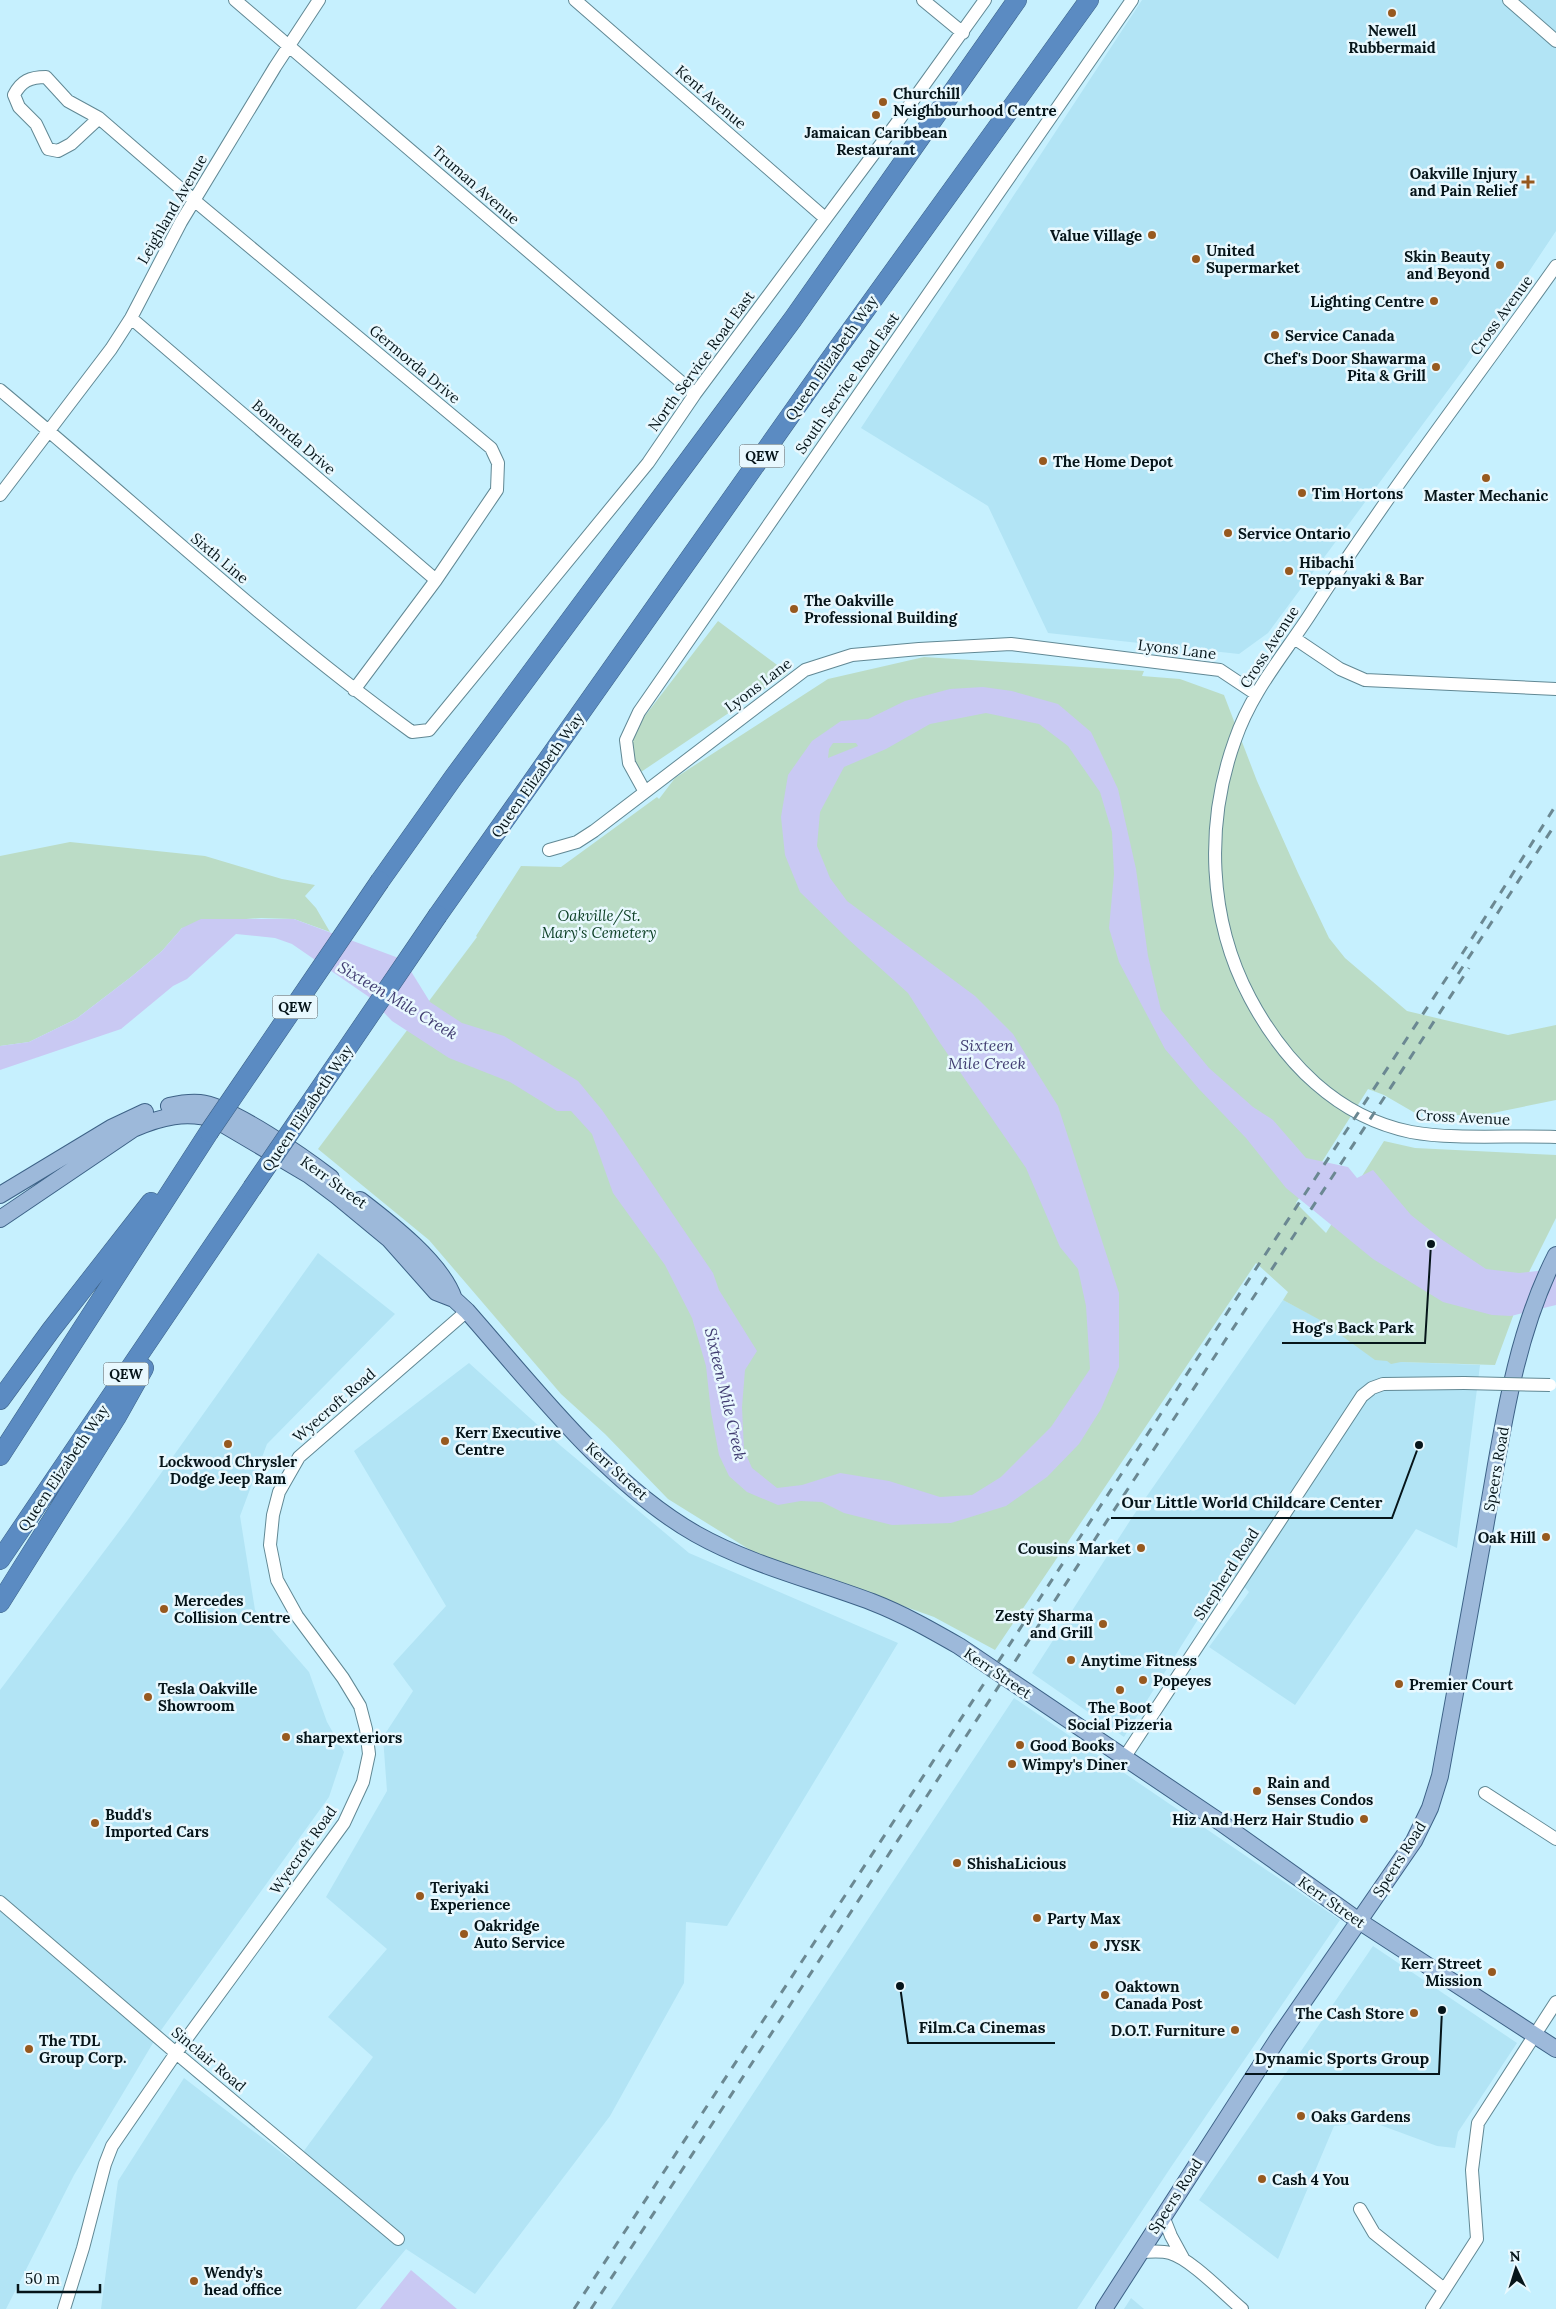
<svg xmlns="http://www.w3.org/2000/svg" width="1556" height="2309" font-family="Lora,serif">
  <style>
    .built { fill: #b2e4f5 }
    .green { fill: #bbdcc6 }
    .water { fill: #c9c9f3; fill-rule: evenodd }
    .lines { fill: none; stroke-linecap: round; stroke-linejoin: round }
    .minor-casing { stroke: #618894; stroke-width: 14 }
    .major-casing { stroke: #3d6287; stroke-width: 18 }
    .highway-casing { stroke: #3d6287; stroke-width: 20 }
    .minor { stroke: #fff; stroke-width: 12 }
    .major { stroke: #9db9da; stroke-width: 16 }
    .highway { stroke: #5b8bc2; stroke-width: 19 }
    .rail { stroke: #6b8892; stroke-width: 3; stroke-dasharray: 9 9; stroke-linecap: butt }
    .minor-bridge-casing { stroke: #618894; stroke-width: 14; stroke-linecap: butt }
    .highway-bridge-casing { stroke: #3d6287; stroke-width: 20; stroke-linecap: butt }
    .minor-bridge { stroke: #fff; stroke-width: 12 }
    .highway-bridge { stroke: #5b8bc2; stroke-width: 19 }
    .poi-dot { fill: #97591f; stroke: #e8f8fe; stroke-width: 2 }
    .labels { text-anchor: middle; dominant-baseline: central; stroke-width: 5; stroke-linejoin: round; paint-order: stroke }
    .shield { fill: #e8f8fe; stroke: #4a595e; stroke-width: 1 }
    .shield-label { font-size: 14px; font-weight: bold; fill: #06151a }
    .poi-label { font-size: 15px; font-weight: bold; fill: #06151a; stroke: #e8f8fe; text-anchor: start }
    .street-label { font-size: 15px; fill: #06151a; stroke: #e8f8fe }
    .park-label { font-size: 15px; font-style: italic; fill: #0d4026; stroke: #e8f8fe }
    .water-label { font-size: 16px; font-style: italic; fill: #403c71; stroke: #e8f8fe }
    .leader { fill: none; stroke: #06151a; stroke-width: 2 }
    .callout-dot { fill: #06151a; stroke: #e8f8fe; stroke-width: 2 }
    .callout-label { font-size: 16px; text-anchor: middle; font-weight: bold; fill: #06151a; stroke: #e8f8fe; stroke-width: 5; stroke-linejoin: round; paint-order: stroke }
  </style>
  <rect width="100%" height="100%" fill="#c6f0fe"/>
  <path class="built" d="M1142 0H1556V231L1466 366 1268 633 1239 654 1048 633 988 506 861 428Z
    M318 1253 395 1314 267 1444 240 1516 255 1610 309 1672 327 1722 344 1752 329 1797 159 2033 74 2175 6 2309H0V1690L127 1521Z
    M1283 1300 1401 1362 1480 1365 1457 1548 1416 1529 1295 1705 1209 1647 1249 1592 1229 1570 1124 1737 1032 1673 1133 1516Z
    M469 1363 561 1446 689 1553 898 1643 727 1926 686 1922 684 1983 610 2116 475 2294 406 2249 356 2309H101L118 2181 184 2078 295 2163 373 2057 328 2017 387 1949 326 1897 387 1791 383 1737 413 1691 393 1664 446 1606 354 1451Z
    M1014 1698 1340 1920 1171 2167 1077 2309H611Z
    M1373 1946 1517 2043 1458 2132 1455 2148 1437 2146 1372 2122 1334 2126 1278 2259 1199 2200Z
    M1131 2298 1144 2309H1124Z"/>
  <path class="green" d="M718 621 788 673 641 772 631 754 634 730Z
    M924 657 1144 671 1142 676 1180 679 1224 695 1257 781 1298 873 1329 938 1345 958 1407 1011 1508 1035 1556 1025V1100L1478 1116 1415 1113 1384 1095 1368 1089 1296 1203 1326 1233 1384 1141 1415 1148 1556 1155V1218L1530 1270 1495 1365 1401 1362 1391 1364 1387 1361 1375 1360 1320 1320 1283 1300 1288 1292 1256 1263 995 1650 934 1617 755 1553 668 1499 605 1434 561 1394 429 1240 318 1149 477 937 476 936 521 866 561 867 657 797 659 799 675 778 828 679Z
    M70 842 205 856 282 879 315 885 305 896 316 908 330 932 294 919 261 918 233 920 182 928 162 951 131 977 76 1019 29 1042 0 1046V856Z"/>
  <path class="water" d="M983 687 1012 691 1058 704 1091 732 1118 789 1136 869 1148 956 1161 1010 1209 1068 1253 1107 1273 1120 1306 1158 1348 1167 1357 1178 1373 1170 1411 1215 1441 1239 1486 1269 1519 1273 1556 1269V1305L1511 1316 1492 1315 1443 1302 1373 1259 1286 1188 1246 1138 1199 1089 1165 1049 1119 962 1109 928 1114 874 1112 832 1100 792 1068 746 1039 724 986 713 930 724 886 749 844 767 820 812 817 846 830 878 847 901 975 996 1013 1034 1058 1106 1119 1293V1367L1101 1409 1079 1444 1047 1477 1006 1506 951 1523 892 1525 844 1513 822 1502 801 1501 778 1505 747 1492 729 1476 719 1455 711 1412 706 1366 692 1318 665 1265 613 1193 592 1134 571 1111H557L510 1082 449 1058 392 1021 369 997 292 944 275 938 236 934 187 979 173 986 121 1029 0 1070V1046L29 1042 76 1019 131 977 162 951 182 928 201 919H294L404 960 430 1002 462 1023 504 1036 578 1081 602 1110 713 1273 719 1290 757 1351 745 1370 742 1407 744 1450 752 1468 777 1488 802 1485 840 1473 889 1481 940 1497 972 1495 1001 1477 1051 1427 1090 1369 1086 1306 1078 1269 1060 1247 1026 1168 938 1040 908 993 848 939 800 892 785 855 781 817 788 775 812 741 841 721 868 719 905 701 950 689ZM833 743H856L858 746 828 758 829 749Z
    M411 2270 457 2309H380Z"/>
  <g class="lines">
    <defs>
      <path id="minor" d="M235 0 695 394
        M575 0 825 218
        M923 0 963 33
        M1509 0 1556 41
        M99 118 71 144 58 151 48 149 36 124 19 107 14 95C21 81 30 77 46 77L68 101 99 118 195 201 491 448 498 463 497 490 436 580 354 690
        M1556 266C1473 383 1386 496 1309 616 1282 657 1251 693 1235 740 1205 823 1208 919 1250 998 1284 1062 1337 1117 1411 1132 1455 1140 1510 1135 1556 1137
        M131 318 436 580
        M0 390C137 504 267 627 412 732L429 730 648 463 695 394 896 124 985 0
        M0 495 111 349 131 318 181 222 275 67 319 0
        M1294 638 1340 669 1365 680 1556 689
        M645 792 629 763 626 740 639 712 1132 0
        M549 850 577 842 594 831 805 670 852 655 919 649 1011 644 1220 670 1256 694
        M1124 1758 1362 1396 1372 1388 1383 1384 1464 1383
        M1485 1793 1556 1839
        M0 1902 176 2053 398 2239
        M1360 2209 1374 2233 1444 2289
        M1163 2216 1171 2236 1183 2258
        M1139 2252C1149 2252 1160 2250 1170 2253 1191 2259 1224 2294 1242 2309
        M64 2309 83 2248 105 2164 112 2146 176 2053 344 1823 363 1782 369 1754 366 1729 360 1706 343 1678 297 1616 277 1580 270 1545 273 1515 279 1492 299 1457 467 1311
        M1432 2309 1477 2239 1472 2170 1478 2123 1556 2002"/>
      <path id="major" d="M169 1106C178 1104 190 1102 200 1103 231 1106 305 1158 331 1178
        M0 1195 111 1128 145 1112
        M360 1200C390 1223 442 1263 454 1299
        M0 1219 133 1129C160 1117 187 1110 216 1120L309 1175 337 1196 389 1239 436 1292 454 1299 467 1311C534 1387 608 1484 696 1534 751 1565 814 1580 872 1602 903 1614 931 1630 959 1646L1220 1822 1359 1921 1556 2049
        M1104 2309 1279 2037 1414 1841 1430 1808 1440 1776C1456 1692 1471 1607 1486 1522 1502 1433 1514 1337 1556 1255"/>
      <path id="highway" d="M380 881 453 778 793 319 1017 0
        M438 915 828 362 1089 0
        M0 1400 51 1330 151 1202
        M0 1456 209 1132
        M0 1560 252 1188
        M0 1603 116 1418 144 1368"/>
    </defs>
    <use href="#minor" class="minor-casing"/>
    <use href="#major" class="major-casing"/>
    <use href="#highway" class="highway-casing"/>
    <use href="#minor" class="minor"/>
    <use href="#major" class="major"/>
    <use href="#highway" class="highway"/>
    <path class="rail" d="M1458 974 1556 823
      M574 2309 1457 962 1556 805
      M591 2309 1469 968"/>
    <defs>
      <path id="minor-bridge" d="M1464 1383 1550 1385"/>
      <path id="highway-bridge" d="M209 1132 380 881
        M252 1188 438 915"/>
    </defs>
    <use href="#minor-bridge" class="minor-bridge-casing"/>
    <use href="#highway-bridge" class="highway-bridge-casing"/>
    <use href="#minor-bridge" class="minor-bridge"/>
    <use href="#highway-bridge" class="highway-bridge"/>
  </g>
  <g class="poi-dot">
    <circle cx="1392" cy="13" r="5"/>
    <circle cx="883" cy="102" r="5"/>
    <circle cx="876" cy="115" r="5"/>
    <path d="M1525.5 174.5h5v5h5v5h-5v5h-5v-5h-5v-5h5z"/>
    <circle cx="1152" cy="235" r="5"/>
    <circle cx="1196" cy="259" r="5"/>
    <circle cx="1500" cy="265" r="5"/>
    <circle cx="1434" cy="301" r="5"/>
    <circle cx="1275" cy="335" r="5"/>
    <circle cx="1436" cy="367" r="5"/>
    <circle cx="1043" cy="461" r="5"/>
    <circle cx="1486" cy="478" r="5"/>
    <circle cx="1302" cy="493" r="5"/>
    <circle cx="1228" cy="533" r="5"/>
    <circle cx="1289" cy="571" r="5"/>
    <circle cx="794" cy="609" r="5"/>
    <circle cx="445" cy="1441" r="5"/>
    <circle cx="228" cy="1444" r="5"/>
    <circle cx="1546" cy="1537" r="5"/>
    <circle cx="1141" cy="1548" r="5"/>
    <circle cx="164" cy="1609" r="5"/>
    <circle cx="1103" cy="1624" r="5"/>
    <circle cx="1071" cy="1660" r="5"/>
    <circle cx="1143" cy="1680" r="5"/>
    <circle cx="1399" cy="1684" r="5"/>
    <circle cx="1120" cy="1690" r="5"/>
    <circle cx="148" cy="1697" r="5"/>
    <circle cx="286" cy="1737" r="5"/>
    <circle cx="1020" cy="1745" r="5"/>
    <circle cx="1012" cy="1764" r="5"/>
    <circle cx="1257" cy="1791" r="5"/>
    <circle cx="1364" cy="1819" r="5"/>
    <circle cx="95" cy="1823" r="5"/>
    <circle cx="957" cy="1863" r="5"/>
    <circle cx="420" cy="1896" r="5"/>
    <circle cx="1037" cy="1918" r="5"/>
    <circle cx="464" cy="1934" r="5"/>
    <circle cx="1094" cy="1945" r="5"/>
    <circle cx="1492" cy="1972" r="5"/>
    <circle cx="1105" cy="1995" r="5"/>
    <circle cx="1414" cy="2013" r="5"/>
    <circle cx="1235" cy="2030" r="5"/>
    <circle cx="29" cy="2049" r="5"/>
    <circle cx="1301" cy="2116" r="5"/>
    <circle cx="1262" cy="2179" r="5"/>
    <circle cx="194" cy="2281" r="5"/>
  </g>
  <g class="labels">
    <g class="shield">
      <rect x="739.5" y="444.5" width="45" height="23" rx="4"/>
      <rect x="272.5" y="995.5" width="45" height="23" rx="4"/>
      <rect x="103.5" y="1362.5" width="45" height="23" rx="4"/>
    </g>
    <g class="shield-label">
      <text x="762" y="456">QEW</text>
      <text x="295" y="1007">QEW</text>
      <text x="126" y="1374">QEW</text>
    </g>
    <g class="poi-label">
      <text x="1392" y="30" text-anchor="middle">Newell<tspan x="1392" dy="17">Rubbermaid</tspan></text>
      <text x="893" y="93">Churchill<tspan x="893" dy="17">Neighbourhood Centre</tspan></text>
      <text x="876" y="132" text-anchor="middle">Jamaican Caribbean<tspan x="876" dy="17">Restaurant</tspan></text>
      <text x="1517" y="173" text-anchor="end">Oakville Injury<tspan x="1517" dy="17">and Pain Relief</tspan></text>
      <text x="1142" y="235" text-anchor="end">Value Village</text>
      <text x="1206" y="250">United<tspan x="1206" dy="17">Supermarket</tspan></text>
      <text x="1490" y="256" text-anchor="end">Skin Beauty<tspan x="1490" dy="17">and Beyond</tspan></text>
      <text x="1424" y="301" text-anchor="end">Lighting Centre</text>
      <text x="1285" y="335">Service Canada</text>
      <text x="1426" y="358" text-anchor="end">Chef's Door Shawarma<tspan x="1426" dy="17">Pita &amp; Grill</tspan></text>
      <text x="1053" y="461">The Home Depot</text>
      <text x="1312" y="493">Tim Hortons</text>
      <text x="1486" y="495" text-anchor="middle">Master Mechanic</text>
      <text x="1238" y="533">Service Ontario</text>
      <text x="1299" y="562">Hibachi<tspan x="1299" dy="17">Teppanyaki &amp; Bar</tspan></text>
      <text x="804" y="600">The Oakville<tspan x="804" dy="17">Professional Building</tspan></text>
      <text x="455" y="1432">Kerr Executive<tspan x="455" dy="17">Centre</tspan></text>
      <text x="228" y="1461" text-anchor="middle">Lockwood Chrysler<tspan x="228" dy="17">Dodge Jeep Ram</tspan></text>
      <text x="1536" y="1537" text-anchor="end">Oak Hill</text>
      <text x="1131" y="1548" text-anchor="end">Cousins Market</text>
      <text x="174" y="1600">Mercedes<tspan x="174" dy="17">Collision Centre</tspan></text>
      <text x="1093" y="1615" text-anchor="end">Zesty Sharma<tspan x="1093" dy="17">and Grill</tspan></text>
      <text x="1081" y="1660">Anytime Fitness</text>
      <text x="1153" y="1680">Popeyes</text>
      <text x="1409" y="1684">Premier Court</text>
      <text x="158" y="1688">Tesla Oakville<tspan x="158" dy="17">Showroom</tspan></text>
      <text x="1120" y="1707" text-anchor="middle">The Boot<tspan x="1120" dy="17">Social Pizzeria</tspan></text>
      <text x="296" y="1737">sharpexteriors</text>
      <text x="1030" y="1745">Good Books</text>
      <text x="1022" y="1764">Wimpy's Diner</text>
      <text x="1267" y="1782">Rain and<tspan x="1267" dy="17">Senses Condos</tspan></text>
      <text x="105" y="1814">Budd's<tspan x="105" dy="17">Imported Cars</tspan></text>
      <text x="1354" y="1819" text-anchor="end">Hiz And Herz Hair Studio</text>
      <text x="967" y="1863">ShishaLicious</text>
      <text x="430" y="1887">Teriyaki<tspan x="430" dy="17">Experience</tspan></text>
      <text x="1047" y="1918">Party Max</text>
      <text x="474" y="1925">Oakridge<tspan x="474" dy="17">Auto Service</tspan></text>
      <text x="1104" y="1945">JYSK</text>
      <text x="1482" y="1963" text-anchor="end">Kerr Street<tspan x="1482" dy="17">Mission</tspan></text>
      <text x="1115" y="1986">Oaktown<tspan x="1115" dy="17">Canada Post</tspan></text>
      <text x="1404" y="2013" text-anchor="end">The Cash Store</text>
      <text x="1225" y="2030" text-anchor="end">D.O.T. Furniture</text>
      <text x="39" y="2040">The TDL<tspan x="39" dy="17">Group Corp.</tspan></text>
      <text x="1311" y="2116">Oaks Gardens</text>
      <text x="1272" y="2179">Cash 4 You</text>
      <text x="204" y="2272">Wendy's<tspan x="204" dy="17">head office</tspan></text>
    </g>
    <g class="street-label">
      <text transform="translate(711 97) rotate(41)">Kent Avenue</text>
      <text transform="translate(476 185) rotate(41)">Truman Avenue</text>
      <text transform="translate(172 209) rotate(-60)">Leighland Avenue</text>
      <text transform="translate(1501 315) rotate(-54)">Cross Avenue</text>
      <text transform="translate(831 358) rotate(-55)">Queen Elizabeth Way</text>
      <text transform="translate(701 361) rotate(-54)">North Service Road East</text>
      <text transform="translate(415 364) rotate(40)">Germorda Drive</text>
      <text transform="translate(847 383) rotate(-55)">South Service Road East</text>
      <text transform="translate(294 437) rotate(41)">Bomorda Drive</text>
      <text transform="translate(220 558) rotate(40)">Sixth Line</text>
      <text transform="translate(1269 647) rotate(-57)">Cross Avenue</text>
      <text transform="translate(1177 649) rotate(7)">Lyons Lane</text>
      <text transform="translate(758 685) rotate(-37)">Lyons Lane</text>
      <text transform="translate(537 775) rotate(-55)">Queen Elizabeth Way</text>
      <text transform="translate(307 1108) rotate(-56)">Queen Elizabeth Way</text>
      <text transform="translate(1463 1117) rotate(3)">Cross Avenue</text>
      <text transform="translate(334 1182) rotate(36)">Kerr Street</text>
      <text transform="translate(334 1405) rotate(-41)">Wyecroft Road</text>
      <text transform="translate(63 1468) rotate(-56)">Queen Elizabeth Way</text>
      <text transform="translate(1496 1469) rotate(-80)">Speers Road</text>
      <text transform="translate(617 1471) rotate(42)">Kerr Street</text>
      <text transform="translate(1226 1574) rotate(-57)">Shepherd Road</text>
      <text transform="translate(998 1673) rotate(34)">Kerr Street</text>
      <text transform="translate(303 1850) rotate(-55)">Wyecroft Road</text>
      <text transform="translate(1399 1859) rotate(-58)">Speers Road</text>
      <text transform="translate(1332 1902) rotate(35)">Kerr Street</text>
      <text transform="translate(209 2059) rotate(40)">Sinclair Road</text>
      <text transform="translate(1175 2196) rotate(-57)">Speers Road</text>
    </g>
    <g class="park-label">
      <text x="599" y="915">Oakville/St.<tspan x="599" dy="17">Mary's Cemetery</tspan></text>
    </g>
    <g class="water-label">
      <text transform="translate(398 1000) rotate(31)">Sixteen Mile Creek</text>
      <text x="987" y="1045">Sixteen<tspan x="987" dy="18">Mile Creek</tspan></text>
      <text transform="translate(726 1394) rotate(77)">Sixteen Mile Creek</text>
    </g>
  </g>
  <path class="leader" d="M1431 1244L1425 1343H1282M1419 1445L1392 1518H1111M900 1986L908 2043H1055M1442 2010L1439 2074H1245"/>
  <g class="callout-dot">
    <circle cx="1431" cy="1244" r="5"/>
    <circle cx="1419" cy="1445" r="5"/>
    <circle cx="900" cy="1986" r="5"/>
    <circle cx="1442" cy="2010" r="5"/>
  </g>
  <g class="callout-label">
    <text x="1353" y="1333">Hog's Back Park</text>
    <text x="1252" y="1508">Our Little World Childcare Center</text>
    <text x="982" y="2033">Film.Ca Cinemas</text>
    <text x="1342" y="2064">Dynamic Sports Group</text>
  </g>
  <g transform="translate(1516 2269) rotate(356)" stroke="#e8f8fe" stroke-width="4" paint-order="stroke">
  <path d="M0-4L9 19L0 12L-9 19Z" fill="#06151a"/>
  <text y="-8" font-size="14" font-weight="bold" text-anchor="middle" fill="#06151a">N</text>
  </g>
  <path d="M18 2284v8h82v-8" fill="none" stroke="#06151a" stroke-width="2.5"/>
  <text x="25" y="2284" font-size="15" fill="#06151a" stroke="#e8f8fe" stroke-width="4" paint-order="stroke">50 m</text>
</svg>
